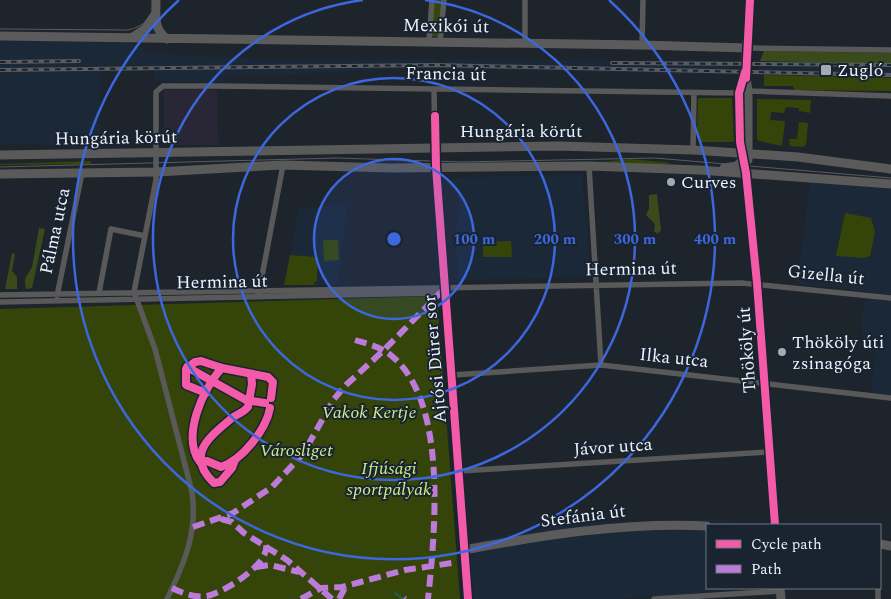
<svg xmlns="http://www.w3.org/2000/svg" width="891" height="599" font-family="Spectral,serif">
  <style>
    .built { fill: #1b2838 }
    .medical { fill: #292735 }
    .green { fill: #354509 }
    .forest { fill: #3b4a1b }
    .lines { fill: none; stroke-linecap: round; stroke-linejoin: round }
    .stream { stroke: #275c67; stroke-width: 2 }
    .street { stroke: #5a5959; stroke-width: 5.5 }
    .secondary { stroke: #5c5b5c; stroke-width: 9 }
    .primary { stroke: #5a5a5b; stroke-width: 9 }
    .tram { stroke: #5a5b5f; stroke-width: 1 }
    .rail-casing { stroke: #5a5b5f; stroke-width: 4 }
    .rail { stroke: #192430; stroke-width: 2; stroke-dasharray: 5.5; stroke-linecap: butt }
    .quiet { stroke: #bd7bd9; stroke-width: 6; stroke-dasharray: 12 6; stroke-linecap: butt }
    .cycleway-casing { stroke: #192430; stroke-width: 11 }
    .cycleway { stroke: #f35aa7; stroke-width: 8 }
    .ring { fill: none; stroke: #3c67dd; stroke-width: 2.5 }
    .poi-dot { fill: #a3aab2; stroke: #192430; stroke-width: 2 }
    .labels { text-anchor: middle; dominant-baseline: central; stroke-width: 4; stroke-linejoin: round; paint-order: stroke }
    .street-label { font-size: 18px; fill: #ebf2fb; stroke: #192430 }
    .poi-label { font-size: 18px; fill: #ebf2fb; stroke: #192430; text-anchor: start }
    .park-label { font-size: 18px; font-style: italic; fill: #cbec86; stroke: #192430 }
    .centre { fill: #3c67dd; stroke: #192430; stroke-width: 2.5 }
    .ring-label { font-size: 15px; text-anchor: middle; font-weight: bold; fill: #3c67dd; stroke: #192430; stroke-width: 4; stroke-linejoin: round; paint-order: stroke }
  </style>
  <rect width="100%" height="100%" fill="#1e242b"/>
  <path class="built" d="M0 40 128 42 147 51H164L176 56 251 58 252 60 436 59V68L225 77 224 83 155 81V70L101 72 100 151 44 144H0Z
    M445 59 732 61 731 75 445 69Z
    M760 61 891 64V78L760 75Z
    M582 174 591 277 458 280 455 231 459 214 458 196 450 178Z
    M810 182 891 189V396L871 395 876 344 863 342 861 317 866 292 797 284Z
    M347 204 338 285H314V282L317 281V257L290 255 298 209Z
    M730 519V525H707V588H738L739 590 618 599H472L468 542 576 523Z"/>
  <path class="medical" d="M164 90H217L218 145H164Z"/>
  <path class="green" d="M434 0H442L439 37 431 36Z
    M764 75 891 78V91L794 90 793 86H764Z
    M698 98H732L734 142H700L697 137Z
    M757 99 811 100 810 113 799 111V108L786 107 784 113 771 112 770 120 785 121 782 146 759 141 757 139Z
    M799 122 808 123 806 145 803 147 790 146 789 139H797Z
    M629 159 672 163 654 166 603 162Z
    M91 161V164L0 165V164Z
    M845 213 871 218 875 232 870 256 864 258 836 256Z
    M323 240H338L339 260 324 261Z
    M511 241 512 257H483V242Z
    M290 255 317 257V281L314 282V285H284Z
    M437 296 460 599H0V309Z"/>
  <path class="forest" d="M764 51 891 53V64L760 61Z
    M657 194 661 230 658 234 654 231 655 224 646 215 649 209V195Z
    M39 228 45 229 32 288 26 289C23 276 27 277 32 267Z
    M12 253 15 254 12 271 17 277V289H5Z"/>
  <g class="lines">
    <path class="stream" d="M395 593 403 599"/>
    <path class="street" d="M429 42 432 0
      M440 42 444 0
      M525 43V0
      M642 45 643 0
      M747 48 891 50
      M434 89 435 148
      M748 91 891 96
      M693 150 694 93
      M589 166 601 365
      M259 292 283 165
      M99 293 111 229 145 236
      M0 295 741 283 891 298
      M57 296 82 173
      M0 302 433 293 442 290
      M453 375 601 365 891 398
      M459 471 769 452
      M878 588V599
      M167 599C184 564 198 532 192 492L155 349 134 292 156 180V92L163 86H215L739 93
      M654 599 780 591"/>
    <path class="secondary" d="M156 0C156 15 153 29 167 39
      M0 36 642 45 747 48
      M133 37 145 29 156 13
      M745 72 739 93 740 142 746 173 757 283 775 525
      M435 148 468 599
      M748 160V91L745 72 750 0
      M880 544 891 546
      M464 550C544 535 625 522 707 526
      M780 588 781 599"/>
    <path class="primary" d="M0 155 559 146 693 150 798 157 891 169
      M724 168 737 166 748 154
      M0 174 156 172 283 165 391 168 589 166 699 170 891 184"/>
    <path class="tram" d="M0 29 128 30C144 27 154 16 157 0
      M0 167 337 158 462 162 655 158 891 178"/>
    <defs>
      <path id="rail" d="M0 62 79 61
        M612 63 891 65
        M0 70 436 65 891 75"/>
    </defs>
    <use href="#rail" class="rail-casing"/>
    <use href="#rail" class="rail"/>
    <path class="quiet" d="M355 340C368 344 382 347 393 357 448 404 435 533 428 599
      M221 519 232 522 244 533 287 560 332 599
      M193 527 233 513 272 487 303 454 334 399 346 385 384 350 444 289
      M256 567 270 565 299 572
      M172 588C182 593 195 598 207 596 223 593 270 564 266 545
      M404 598 405 599
      M301 599 321 588 342 587 405 570 452 563
      M339 599 346 586"/>
    <defs>
      <path id="cycleway" d="M745 72 739 93 740 142 746 173 757 283 775 525
        M746 78 750 0
        M435 116 436 167 468 599
        M187 367 246 400 265 403
        M222 368C203 388 181 437 200 462L207 461 221 467C242 460 266 430 270 408
        M206 393 186 385V369L195 362 201 361 222 368 268 377 273 382 271 398
        M235 460 232 468 220 482 214 483C184 454 211 436 232 418 237 414 243 413 248 407L252 384 251 374"/>
    </defs>
    <use href="#cycleway" class="cycleway-casing"/>
    <use href="#cycleway" class="cycleway"/>
  </g>
  <circle cx="394" cy="239" r="80" fill="#3c67dd" fill-opacity=".12"/>
  <g class="ring">
    <circle cx="394" cy="239" r="80"/>
    <circle cx="394" cy="239" r="161"/>
    <path d="M425 0A241 241 0 1 1 363 0"/>
    <path d="M609 0A321 321 0 1 1 179 0"/>
  </g>
  <g class="poi-dot">
    <rect x="820" y="64" width="12" height="12" rx="2.5"/>
    <circle cx="671" cy="182" r="5"/>
    <circle cx="782" cy="352" r="5"/>
  </g>
  <g class="labels">
    <g class="street-label">
      <text transform="translate(446 26) rotate(1)">Mexikói út</text>
      <text transform="translate(446 74) rotate(1)">Francia út</text>
      <text x="521" y="131">Hungária körút</text>
      <text transform="translate(116 138) rotate(-1)">Hungária körút</text>
      <text transform="translate(55 231) rotate(-78)">Pálma utca</text>
      <text transform="translate(631 269) rotate(-1)">Hermina út</text>
      <text transform="translate(826 275) rotate(6)">Gizella út</text>
      <text transform="translate(222 282) rotate(-1)">Hermina út</text>
      <text transform="translate(747 350) rotate(-94)">Thököly út</text>
      <text transform="translate(674 358) rotate(6)">Ilka utca</text>
      <text transform="translate(435 359) rotate(-95)">Ajtósi Dürer sor</text>
      <text transform="translate(613 447) rotate(-4)">Jávor utca</text>
      <text transform="translate(583 516) rotate(-7)">Stefánia út</text>
    </g>
    <g class="poi-label">
      <text x="837" y="70">Zugló</text>
      <text x="681" y="182">Curves</text>
      <text x="792" y="342">Thököly úti<tspan x="792" dy="21">zsinagóga</tspan></text>
    </g>
    <g class="park-label">
      <text x="369" y="412">Vakok Kertje</text>
      <text x="296" y="450">Városliget</text>
      <text x="389" y="468">Ifjúsági<tspan x="389" dy="21">sportpályák</tspan></text>
    </g>
  </g>
  <circle cx="394" cy="239" r="8" class="centre"/>
  <g class="ring-label">
    <text x="474" y="244">100 m</text>
    <text x="555" y="244">200 m</text>
    <text x="635" y="244">300 m</text>
    <text x="715" y="244">400 m</text>
  </g>
  <rect x="706" y="524" width="175" height="65" fill="#192430" stroke="#6d7681"/>
  <rect x="716" y="540" width="25" height="8" fill="#f35aa7" stroke="#6d7681"/>
  <text x="751" y="549" font-size="15" fill="#ebf2fb">Cycle path</text>
  <rect x="716" y="565" width="25" height="8" fill="#bd7bd9" stroke="#6d7681"/>
  <text x="751" y="574" font-size="15" fill="#ebf2fb">Path</text>
</svg>
